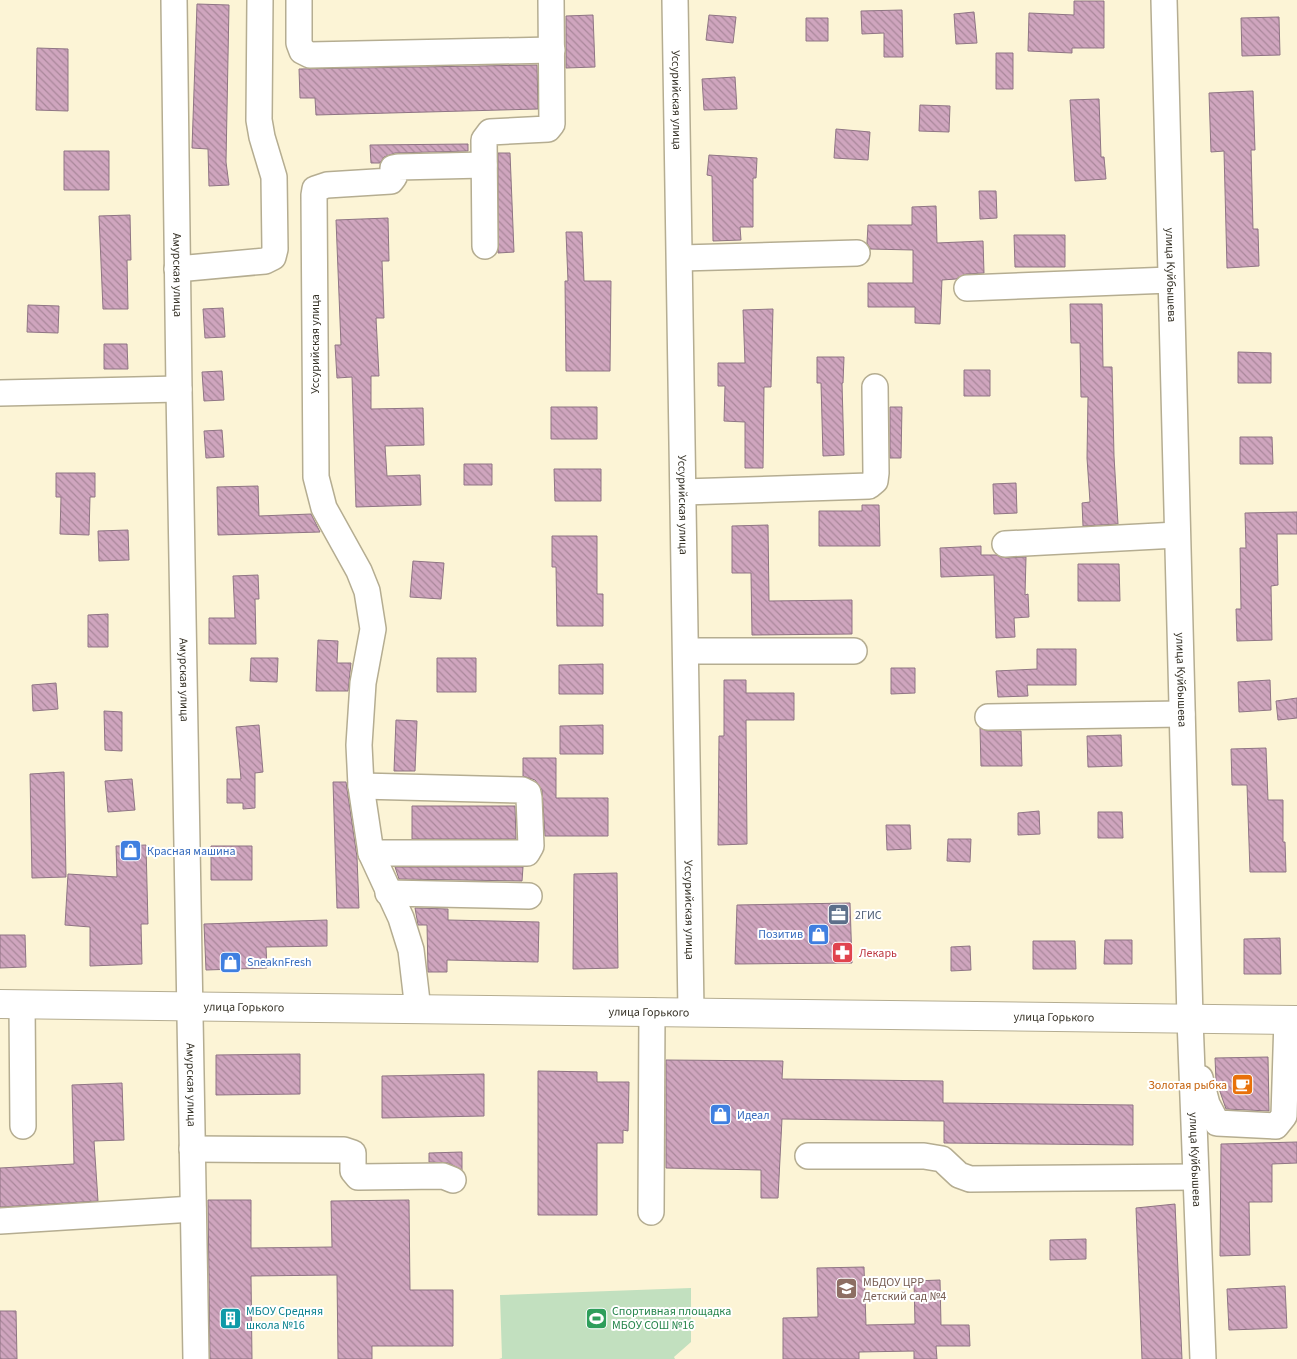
<svg xmlns="http://www.w3.org/2000/svg" width="1297" height="1359" font-family="'Source Sans 3',sans-serif">
  <style>
    .pitch { fill: #c2e0bf }
    .building { fill: url(#building-back-hatch); stroke: #8f7584 }
    .lines { fill: none; stroke-linecap: round; stroke-linejoin: round }
    .minor-casing { stroke: #b5ad91; stroke-width: 28 }
    .major-casing { stroke: #b5ad91; stroke-width: 30 }
    .minor { stroke: #fff; stroke-width: 25 }
    .major { stroke: #fff; stroke-width: 28 }
    .labels { text-anchor: middle; dominant-baseline: central; stroke-width: 4; stroke-linejoin: round; paint-order: stroke }
    .street-label { font-size: 12px; fill: #363227; stroke: #fff }
    .shop-label { font-size: 12px; fill: #366cbe; stroke: #fff; text-anchor: start }
    .service-label { font-size: 12px; fill: #4e5e75; stroke: #fff; text-anchor: start }
    .health-label { font-size: 12px; fill: #be3a42; stroke: #fff; text-anchor: start }
    .food-label { font-size: 12px; fill: #c56008; stroke: #fff; text-anchor: end }
    .education-label { font-size: 12px; fill: #785e54; stroke: #fff; text-anchor: start }
    .culture-label { font-size: 12px; fill: #0d838f; stroke: #fff; text-anchor: start }
    .leisure-label { font-size: 12px; fill: #27864d; stroke: #fff; text-anchor: start }
  </style>
  <defs>
    <pattern id="building-back-hatch" width="6" height="6" patternUnits="userSpaceOnUse" patternTransform="scale(1.25)"><rect width="6" height="6" fill="#cfa5be"/><path d="M-1 5l2 2M0 0l6 6M5-1l2 2" fill="none" stroke="#a9879a"/></pattern>
  </defs>
  <rect width="100%" height="100%" fill="#fcf4d6"/>
  <path class="pitch" d="M691 1288V1342L674 1357 675 1359H499L502 1358 500 1295Z"/>
  <path class="building" d="M1074 1H1104V48H1072V53L1028 51 1029 13 1074 15Z
    M197 4 229 5 226 162 229 185 209 186 208 149 192 148Z
    M902 10 903 57H884V33L862 34 861 11Z
    M974 12 977 43 956 44 954 14Z
    M593 15 595 67 566 68V16Z
    M709 15 736 17 733 43 706 40Z
    M1279 17 1280 55 1242 56 1241 18Z
    M806 18H828V41H806Z
    M37 48 68 49V111L36 110Z
    M996 53H1013V89H996Z
    M537 65 538 109 316 115 315 98H300L299 69Z
    M735 77 737 109 704 110 702 79Z
    M1253 91 1255 150H1251L1253 229H1258L1259 266 1227 268 1224 151 1211 152 1209 93Z
    M1099 99 1101 157H1104L1106 179 1075 181 1070 100Z
    M920 105 950 106 949 132 919 131Z
    M836 129 870 132 868 160 834 158Z
    M468 144V151L395 153 384 157 380 163H371L370 145Z
    M64 151H109V190H64Z
    M498 153H510L514 252 498 253Z
    M709 155 757 158 756 178H753V227H740L741 240 713 241 712 176 707 175Z
    M979 191H996L997 218 980 219Z
    M936 206 937 243 983 241 984 273 966 274 956 279 942 280 940 324 915 323V307H868V283H913V250L870 249 867 243 868 225H912V207Z
    M130 215 131 260H127L128 309H103L99 216Z
    M388 218 389 261H382L384 318H376L379 376H371V409L423 408 424 445 385 446 387 476 420 475 421 505 356 507 352 377 337 378 335 345H341L336 220Z
    M566 232H582L584 281H611L610 371H566L565 281H568Z
    M1014 235H1065V267H1015Z
    M1070 304H1102L1103 367H1112L1114 456 1118 524 1083 526 1082 503 1090 502 1087 458 1088 397H1081L1080 343H1071Z
    M28 305 59 306 58 333 27 332Z
    M223 308 225 337 205 338 203 309Z
    M773 309 771 387H764L763 468H745V422L724 421 725 386H718V363H745L743 310Z
    M104 344H127L128 369H104Z
    M1238 352 1271 353V383H1238Z
    M817 357H844L843 383H842L844 455 823 456 821 383H817Z
    M964 370H990V396H964Z
    M222 371 224 400 204 401 202 372Z
    M551 407H597V439H551Z
    M890 407H902L901 458H890Z
    M222 430 224 457 206 458 204 431Z
    M1240 437H1272L1273 464H1240Z
    M464 464H492V485H464Z
    M554 469H601V501H555Z
    M56 473H95V497H90L89 535 60 534 61 497H56Z
    M1016 483 1017 513 994 514 993 484Z
    M258 486 259 516 311 514 320 532 218 535 217 487Z
    M862 505H879L880 546H819V511H862Z
    M1297 512V534H1277L1278 585 1271 586 1272 640 1237 641 1236 609H1241L1240 548H1246L1245 513Z
    M768 525 769 601 852 600V634L752 635 751 573H732V526Z
    M128 530 129 560 99 561 98 531Z
    M552 536H597V594H603V626H557L556 567H552Z
    M981 546V555H996L1006 558 1026 557 1025 595 1028 594 1029 617 1014 618 1015 637 996 638 994 575 941 577 940 548Z
    M413 561 444 563 441 599 410 597Z
    M1078 564H1119L1120 601H1078Z
    M258 575 259 599H255L256 644H209V618H235L233 576Z
    M108 614V647H88V615Z
    M318 640 338 641 337 663H351L348 691H316Z
    M1037 649H1076V685H1027L1028 696 998 697 996 671 1037 669Z
    M251 658H278L277 682 250 681Z
    M437 658H476V692H437Z
    M603 664V694H559V665Z
    M891 668H915V693L891 694Z
    M724 680H746V693H794V720H746L747 844 718 845 719 736H724Z
    M1270 680 1271 710 1239 712 1238 682Z
    M56 683 58 709 33 711 32 685Z
    M1297 698V718L1278 720 1276 701Z
    M104 711 122 712V751L105 750Z
    M396 720 417 721 415 771H394Z
    M259 725 263 772 255 773V808L243 809V803H227V779H241L236 727Z
    M603 725V754H560V726Z
    M980 728 988 731H1021L1022 766H981Z
    M1121 735 1122 766 1088 767 1087 736Z
    M1266 748 1268 800H1283V842H1285L1286 872H1250L1247 785H1232L1231 749Z
    M523 758H556V798H608V836H545L542 790 535 780 523 776Z
    M64 772 66 877 32 878 30 774Z
    M132 779 135 810 108 812 105 781Z
    M333 782H346L357 857 359 908H337Z
    M412 806H515L516 839H412Z
    M1039 811 1040 834 1018 835V813Z
    M1098 812H1122L1123 838H1098Z
    M886 825H910L911 849 887 850Z
    M948 839H971L970 862 947 861Z
    M146 845 148 924H141L142 964 90 966V927L65 925 68 874 117 877 116 846Z
    M211 846H252V880H211Z
    M395 867H523L522 881 399 879Z
    M617 873 618 968 573 969 574 874Z
    M850 903 852 963 735 964 737 905Z
    M415 908 448 909V920L539 922 538 962 447 960V972H428L427 925H418Z
    M327 920V946L266 947 267 968 206 970 204 924Z
    M0 935H25L26 967 0 968Z
    M1280 938 1281 974H1244V939Z
    M1105 940H1132V964H1104Z
    M1033 941H1075L1076 969H1033Z
    M970 946 971 970 951 971V947Z
    M300 1054V1094L216 1095V1055Z
    M1268 1057 1269 1111 1226 1109 1216 1080 1215 1058Z
    M666 1060 783 1061 782 1079 943 1081V1103L1133 1105V1145L944 1143V1121L782 1119 778 1198H761V1170L666 1168Z
    M538 1071 597 1072V1082H629L628 1131 623 1130V1143H597V1215H538Z
    M484 1074V1116L382 1118V1076Z
    M122 1083 124 1140 94 1141 98 1201 0 1207V1168L74 1164 72 1085Z
    M1297 1142V1163L1272 1164V1202H1249L1250 1255 1220 1256 1221 1144Z
    M462 1152V1170L448 1163 429 1162V1153Z
    M208 1200H251V1248L332 1247 331 1201 409 1200 410 1290H453V1346H372V1359H338L337 1275 251 1276 252 1359H210Z
    M1175 1204 1182 1359H1142L1136 1208Z
    M1086 1239V1259L1050 1260V1240Z
    M864 1267 866 1325 915 1324 914 1281 940 1280 941 1325H969L970 1346H936L937 1359H914V1351L859 1352V1359H783V1318L818 1317 817 1268Z
    M1285 1286 1287 1328 1229 1330 1227 1289Z
    M0 1311H16L17 1359H0Z"/>
  <g class="lines">
    <defs>
      <g id="minor">
        <path id="s1" d="M174 0 179 389 196 1359"/>
        <path d="M299 0V43L302 51 310 55 552 50"/>
        <path id="s2" d="M675 0 691 1011"/>
        <path id="s3" d="M1164 0 1190 1019 1203 1359"/>
        <path d="M485 246 484 140 490 132 548 129 552 124 551 0"/>
        <path d="M681 258 857 253"/>
        <path d="M177 269 265 261 273 257 275 249 274 177 262 137 259 120 260 0"/>
        <path d="M967 288 1170 280"/>
        <path d="M0 393 179 389"/>
        <path d="M683 492 869 486 875 481 876 473 875 387"/>
        <path d="M1005 544 1177 535"/>
        <path d="M686 651H854"/>
        <path d="M988 717 1182 714"/>
        <path d="M361 786 522 790 528 793 529 798 531 846 527 853H371"/>
        <path d="M388 893 529 896"/>
        <path d="M22 1004 23 1126"/>
        <path d="M418 1010 411 950 401 918 371 853 361 786 359 745 363 683 373 629 367 591 359 571 324 508 316 477 314 195 315 189 327 185 391 181 394 177 393 168 398 167 484 165"/>
        <path d="M1200 1078 1207 1104 1217 1123 1276 1126 1284 1116 1287 1019"/>
        <path d="M192 1149 344 1150 353 1153V1171L358 1177 443 1176 453 1180"/>
        <path d="M808 1156H924L942 1159 959 1175 970 1179 1195 1177"/>
        <path d="M651 1212 652 1011"/>
        <path d="M0 1221 193 1209"/>
      </g>
      <g id="major">
        <path id="s4" d="M0 1004 1297 1020"/>
      </g>
    </defs>
    <use href="#minor" class="minor-casing"/>
    <use href="#major" class="major-casing"/>
    <use href="#minor" class="minor"/>
    <use href="#major" class="major"/>
  </g>
  <defs>
    <symbol id="shop-square" viewBox="-11 -11 22 22"><rect x="-9" y="-9" width="18" height="18" rx="4" fill="#3f7fe0" stroke="#fff"/><path d="M-5-2.5h2.3a2.7 3.5 0 0 1 5.4 0H5L5.5 6h-11ZM-1.5-2.5h3a1.5 2.3 0 0 0-3 0Z" fill="#fff"/></symbol>
    <symbol id="office-square" viewBox="-11 -11 22 22"><rect x="-9" y="-9" width="18" height="18" rx="4" fill="#5c6f8a" stroke="#fff"/><path d="M-6-3h4V-5.5h4V-3h4V5H-6ZM-1-4.5V-3h2v-1.5ZM-6 0V1H6V0Z" fill="#fff"/></symbol>
    <symbol id="pharmacy-square" viewBox="-11 -11 22 22"><rect x="-9" y="-9" width="18" height="18" rx="4" fill="#e0444e" stroke="#fff"/><path d="M-2-6h4v4h4v4h-4v4h-4v-4h-4v-4h4Z" fill="#fff"/></symbol>
    <symbol id="cafe-square" viewBox="-11 -11 22 22"><rect x="-9" y="-9" width="18" height="18" rx="4" fill="#e8710a" stroke="#fff"/><path d="M-5.5-4.5H6V0H3Q3 3.5 0 3.5H-2.5Q-5.5 3.5-5.5 0ZM3-3.2v2h1.7v-2ZM-6 4.5H4V6H-6Z" fill="#fff"/></symbol>
    <symbol id="school-square" viewBox="-11 -11 22 22"><rect x="-9" y="-9" width="18" height="18" rx="4" fill="#8d6e63" stroke="#fff"/><path d="M0-5L7-2L0 1L-7-2ZM-4 1L0 2.5L4 1V4Q0 6-4 4Z" fill="#fff"/></symbol>
    <symbol id="building-square" viewBox="-11 -11 22 22"><rect x="-9" y="-9" width="18" height="18" rx="4" fill="#0f9aa8" stroke="#fff"/><path d="M-4-6H4V6H1V3H-1V6H-4ZM-2.5-4.3h1.7v1.8h-1.7ZM.8-4.3h1.7v1.8H.8ZM-2.5-1h1.7V.8h-1.7ZM.8-1h1.7V.8H.8Z" fill="#fff"/></symbol>
    <symbol id="stadium-square" viewBox="-11 -11 22 22"><rect x="-9" y="-9" width="18" height="18" rx="4" fill="#2e9e5b" stroke="#fff"/><path d="M0-5a6.5 5 0 1 0 0 10a6.5 5 0 1 0 0-10ZM-3.5-1.8h7v3.6h-7Z" fill="#fff"/></symbol>
  </defs>
  <g fill-rule="evenodd">
    <use href="#shop-square" x="118" y="838" width="25" height="25"/>
    <use href="#office-square" x="826" y="902" width="25" height="25"/>
    <use href="#shop-square" x="806" y="922" width="25" height="25"/>
    <use href="#pharmacy-square" x="830" y="940" width="25" height="25"/>
    <use href="#shop-square" x="218" y="950" width="25" height="25"/>
    <use href="#cafe-square" x="1230" y="1072" width="25" height="25"/>
    <use href="#shop-square" x="708" y="1102" width="25" height="25"/>
    <use href="#school-square" x="834" y="1276" width="25" height="25"/>
    <use href="#building-square" x="218" y="1306" width="25" height="25"/>
    <use href="#stadium-square" x="584" y="1306" width="25" height="25"/>
  </g>
  <g class="labels">
    <g class="street-label">
      <text stroke="none"><textPath href="#s2" startOffset="100">Уссурийская улица</textPath></text>
      <text stroke="none"><textPath href="#s1" startOffset="275">Амурская улица</textPath></text>
      <text stroke="none"><textPath href="#s3" startOffset="275">улица Куйбышева</textPath></text>
      <text transform="translate(315 344) rotate(-90)">Уссурийская улица</text>
      <text stroke="none"><textPath href="#s2" startOffset="505">Уссурийская улица</textPath></text>
      <text stroke="none"><textPath href="#s1" startOffset="680">Амурская улица</textPath></text>
      <text stroke="none"><textPath href="#s3" startOffset="680">улица Куйбышева</textPath></text>
      <text stroke="none"><textPath href="#s2" startOffset="910">Уссурийская улица</textPath></text>
      <text stroke="none"><textPath href="#s4" startOffset="244">улица Горького</textPath></text>
      <text stroke="none"><textPath href="#s4" startOffset="649">улица Горького</textPath></text>
      <text stroke="none"><textPath href="#s4" startOffset="1054">улица Горького</textPath></text>
      <text stroke="none"><textPath href="#s1" startOffset="1085">Амурская улица</textPath></text>
      <text stroke="none"><textPath href="#s3" startOffset="1160">улица Куйбышева</textPath></text>
    </g>
    <g class="shop-label">
      <text x="147" y="851">Красная машина</text>
      <text x="803" y="934" text-anchor="end">Позитив</text>
      <text x="247" y="962">SneaknFresh</text>
      <text x="737" y="1115">Идеал</text>
    </g>
    <g class="service-label">
      <text x="855" y="915">2ГИС</text>
    </g>
    <g class="health-label">
      <text x="859" y="953">Лекарь</text>
    </g>
    <g class="food-label">
      <text x="1227" y="1085">Золотая рыбка</text>
    </g>
    <g class="education-label">
      <text x="863" y="1282">МБДОУ ЦРР<tspan x="863" dy="14">Детский сад №4</tspan></text>
    </g>
    <g class="culture-label">
      <text x="246" y="1311">МБОУ Средняя<tspan x="246" dy="14">школа №16</tspan></text>
    </g>
    <g class="leisure-label">
      <text x="612" y="1311">Спортивная площадка<tspan x="612" dy="14">МБОУ СОШ №16</tspan></text>
    </g>
  </g>
</svg>
